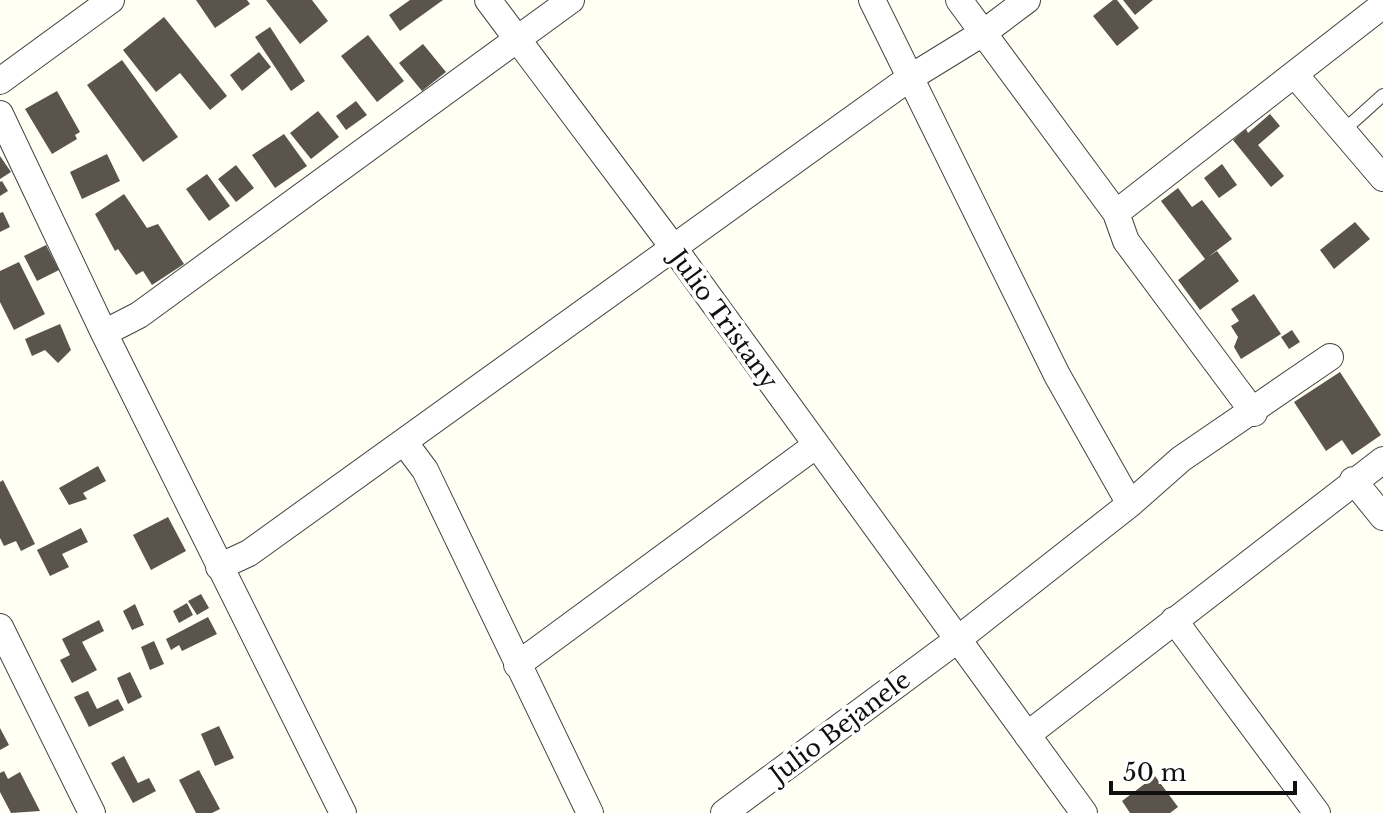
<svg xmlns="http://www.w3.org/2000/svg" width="1383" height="813" font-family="'Libre Baskerville',serif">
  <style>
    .building { fill: #5a544c }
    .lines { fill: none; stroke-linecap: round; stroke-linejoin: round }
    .service-casing { stroke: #434343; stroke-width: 14 }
    .minor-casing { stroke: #434343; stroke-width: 28 }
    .service { stroke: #fff; stroke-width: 12 }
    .minor { stroke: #fff; stroke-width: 26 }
    .labels { text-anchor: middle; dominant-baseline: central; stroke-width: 8; stroke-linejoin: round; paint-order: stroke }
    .street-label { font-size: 24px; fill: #101010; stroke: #fff }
  </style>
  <rect width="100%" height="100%" fill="#fffff4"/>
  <path class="building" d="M196 0H247L250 4 215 28Z
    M266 0H312L328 21 300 44Z
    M410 0H443L400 31 389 15Z
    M1113 0H1117L1139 28 1117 46 1093 16Z
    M1123 0H1153L1135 15Z
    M164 17 227 96 210 110 180 73 156 92 123 50Z
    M270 27 305 81 291 91 255 37Z
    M368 35 404 81 377 102 341 56Z
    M423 44 446 72 422 91 399 63Z
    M259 52 271 67 242 91 230 75Z
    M122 60 178 137 143 162 87 85Z
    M57 91 80 132 75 135 77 139 52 154 25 109Z
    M356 101 367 115 346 130 336 116Z
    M318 111 339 137 311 159 290 133Z
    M1270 114 1280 126 1258 145 1284 176 1271 187 1233 140 1246 129 1248 133Z
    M284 134 307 166 275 188 252 155Z
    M107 154 120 181 82 199 70 172Z
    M0 156 11 172 0 179Z
    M1222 164 1237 185 1219 198 1204 178Z
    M236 165 254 188 236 202 218 179Z
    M207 174 230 206 209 221 186 189Z
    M2 181 8 191 0 196V182Z
    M1178 188 1192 207 1202 200 1232 239 1208 257 1217 251 1239 281 1200 310 1178 280 1205 259 1161 201Z
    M124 194 147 228 158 224 184 264 152 285 143 271 136 275 118 249 115 251 95 214Z
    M3 212 10 227 0 232V213Z
    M1355 222 1370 239 1334 269 1320 250Z
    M46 245 59 270 37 281 24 256Z
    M19 262 45 314 14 330 0 302V271Z
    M1254 294 1281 334 1241 359 1234 347 1238 337 1231 326 1239 321 1231 309Z
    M60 324 71 350 58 363 45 350 32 356 25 339Z
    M1292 330 1300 342 1289 349 1281 337Z
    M1340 372 1381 435 1352 455 1342 440 1326 451 1294 402Z
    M98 466 106 481 83 493 87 499 69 505 59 488Z
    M3 480 35 544 21 551 16 541 4 546 0 538V482Z
    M168 517 186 551 151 570 133 535Z
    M81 528 88 542 62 554 69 567 50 576 37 550Z
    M201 594 209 608 197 615 188 601Z
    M187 603 193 615 179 623 173 611Z
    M135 604 144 625 132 630 123 611Z
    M208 617 217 634 182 651 179 645 171 650 166 639Z
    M99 620 104 631 82 642 97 670 72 683 60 660 70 655 62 639Z
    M154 641 164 664 150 670 141 647Z
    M130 672 142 697 128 704 117 678Z
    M88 691 97 709 118 699 124 710 89 727 74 697Z
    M219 726 234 758 215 766 201 734Z
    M0 728 9 745 0 750Z
    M124 756 138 783 149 778 156 791 133 803 111 763Z
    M199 770 220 809 212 813H196L179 780Z
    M4 771 8 779 20 772 40 811 11 813 0 792V773Z
    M1155 776 1178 807 1170 813H1130L1122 801Z"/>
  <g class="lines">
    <defs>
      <path id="service" d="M1343 131 1383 95"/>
      <path id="minor" d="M488 0 673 247 1084 813
        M872 0 1057 375 1130 504
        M959 0 1116 213 1126 241 1254 413
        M1296 76 1383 178
        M0 81 111 0
        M0 114 104 333 343 813
        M1116 213 1383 5
        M104 333 139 315 571 0
        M404 442 425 470 590 813
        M1353 480 1383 517
        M219 567 249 553 908 79 986 31 1027 0
        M1174 620 1317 813
        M0 627 92 813
        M517 665 815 446
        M1027 735 1383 460
        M724 813 957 640 1130 504 1181 459 1330 357"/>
    </defs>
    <use href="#service" class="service-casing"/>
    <use href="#minor" class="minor-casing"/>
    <use href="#service" class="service"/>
    <use href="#minor" class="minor"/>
  </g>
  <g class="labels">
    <g class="street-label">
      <text transform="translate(724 319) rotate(54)">Julio Tristany</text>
      <text transform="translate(840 727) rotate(-37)">Julio Bejanele</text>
    </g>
  </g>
  <path d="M1111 781v12h184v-12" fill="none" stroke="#101010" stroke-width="4"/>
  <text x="1123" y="781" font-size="24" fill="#101010" stroke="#ffffff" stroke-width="6" paint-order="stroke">50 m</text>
</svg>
